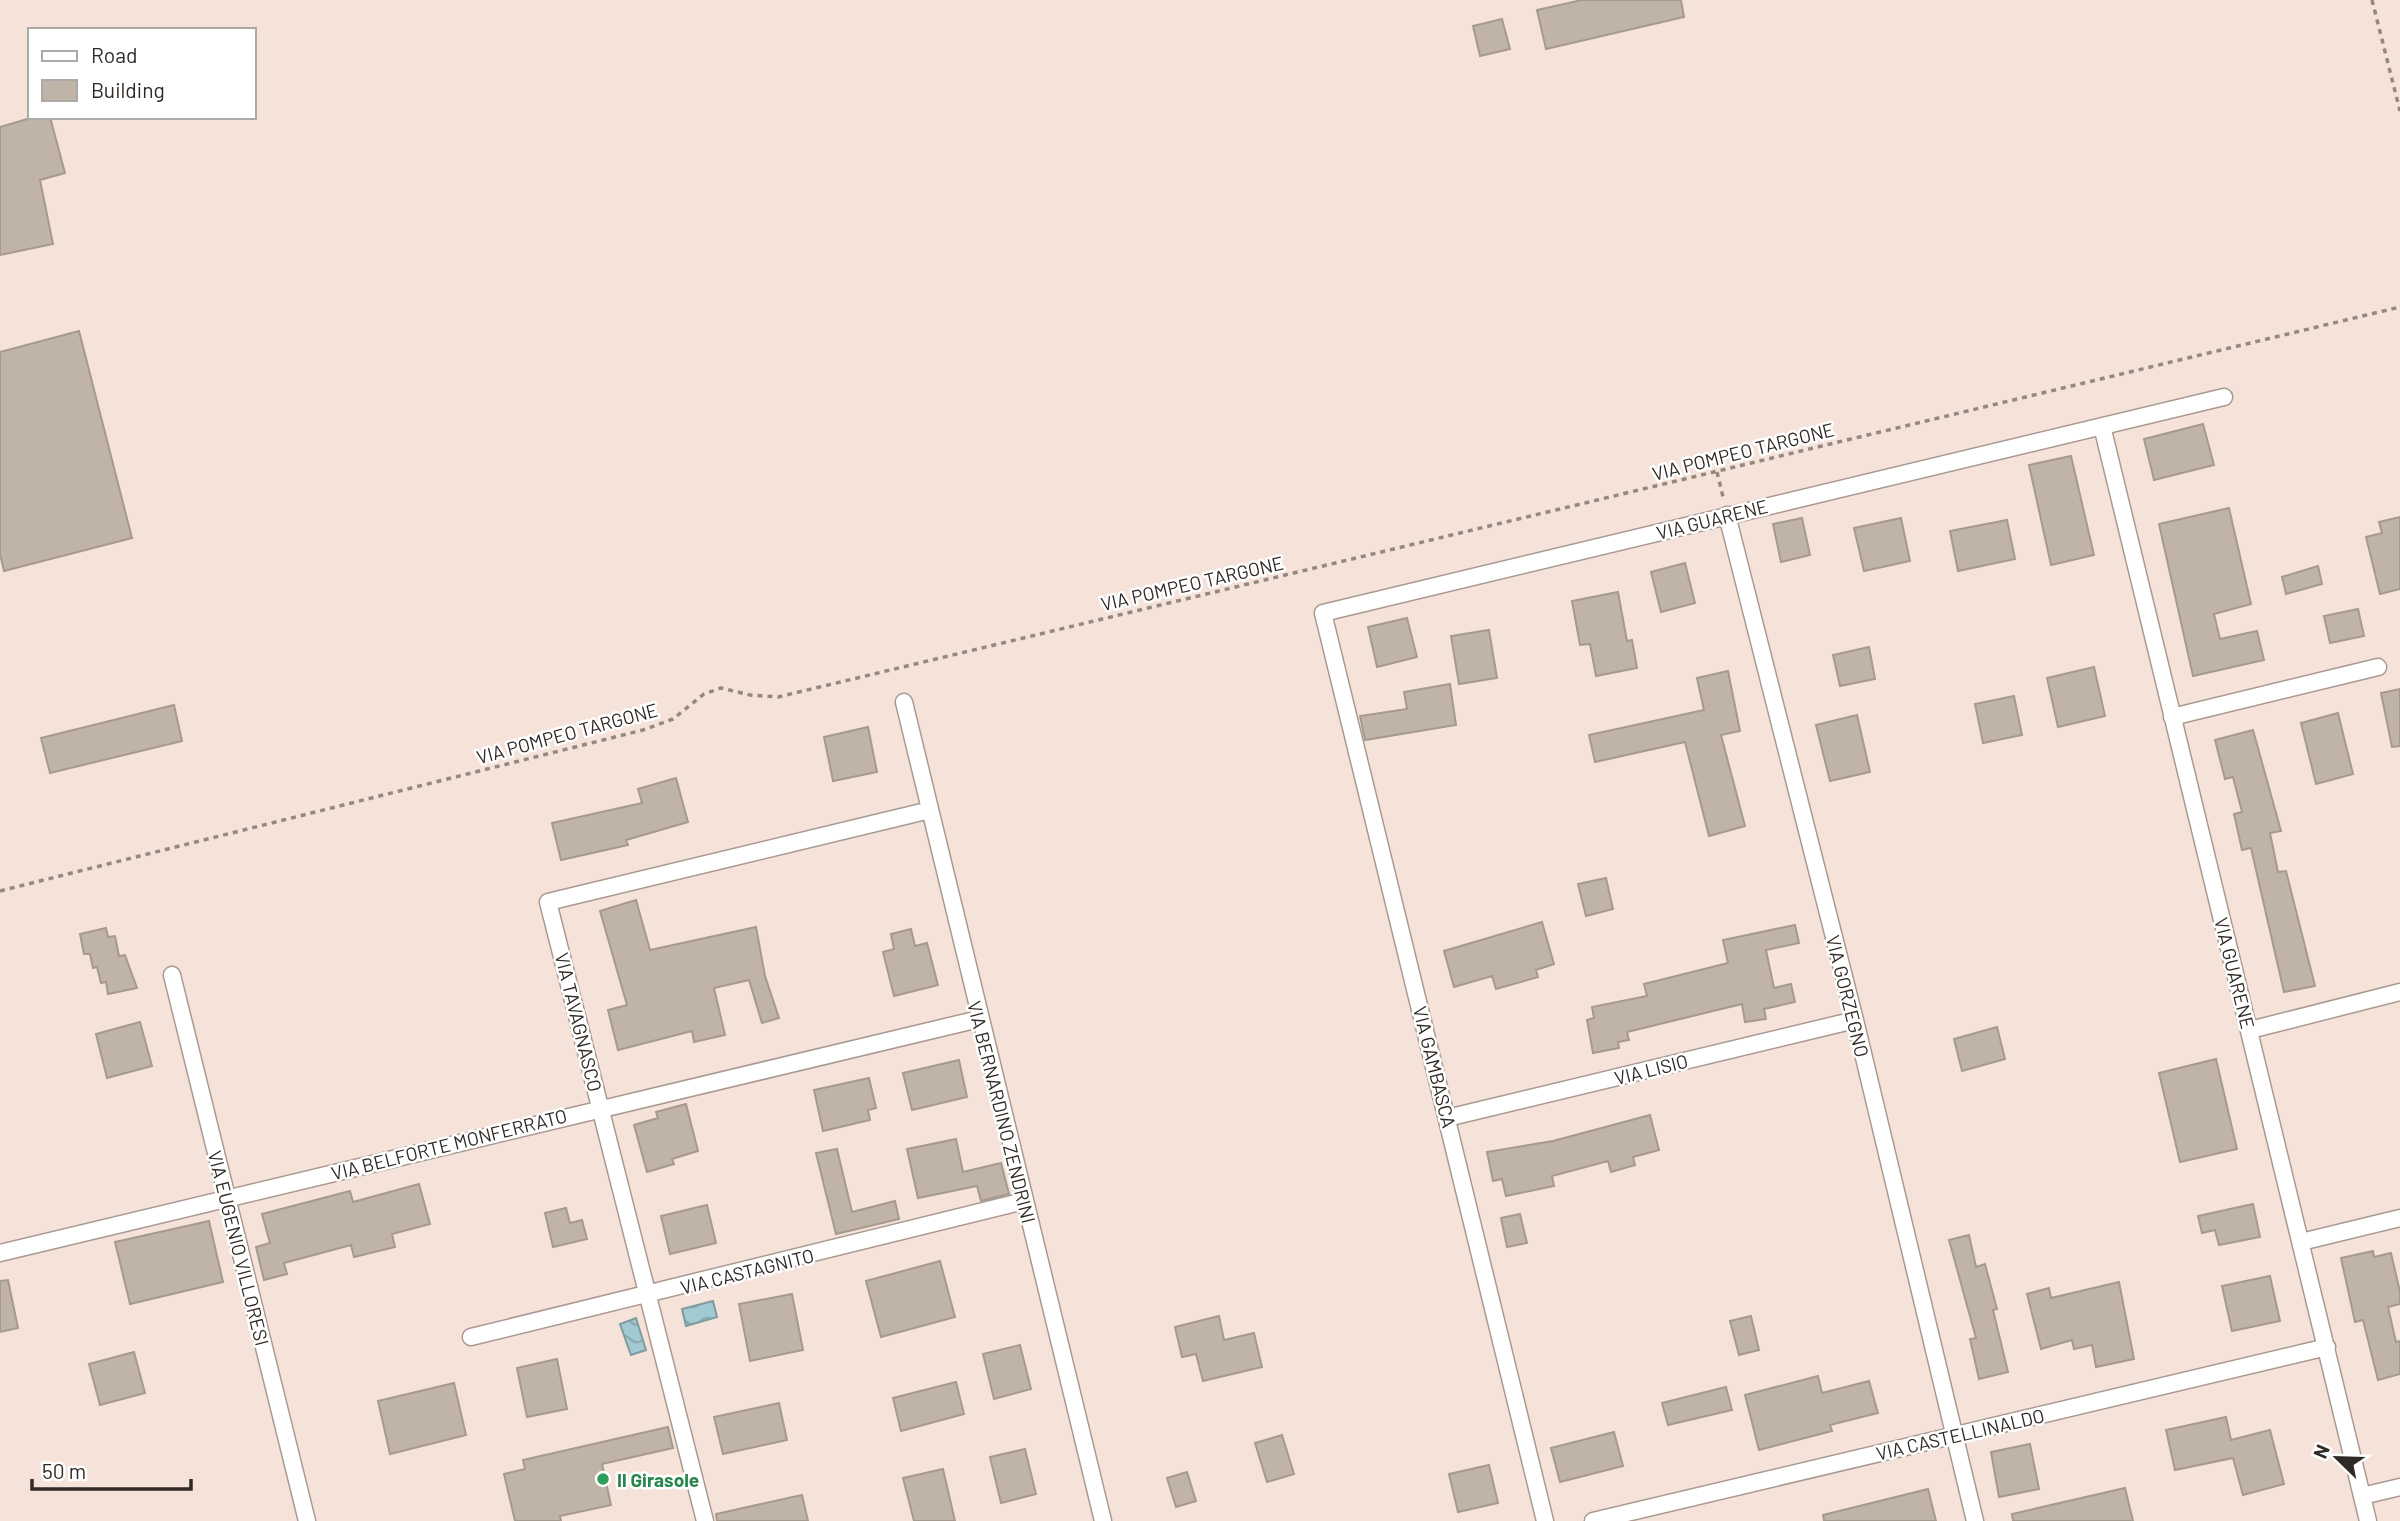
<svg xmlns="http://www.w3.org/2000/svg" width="2400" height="1521" font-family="Barlow,sans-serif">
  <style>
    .water { fill: url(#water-waves); stroke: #809a9e; stroke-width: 2 }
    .building { fill: #c0b3a7; stroke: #a6998e; stroke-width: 2 }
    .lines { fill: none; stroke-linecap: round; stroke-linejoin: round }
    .minor-casing { stroke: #aa9991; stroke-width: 19 }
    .path { stroke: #948881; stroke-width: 3.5; stroke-dasharray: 5 5; stroke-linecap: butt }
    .minor { stroke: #fff; stroke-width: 16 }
    .leisure-dot { fill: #2e9e5b; stroke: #fff; stroke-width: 2.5 }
    .labels { text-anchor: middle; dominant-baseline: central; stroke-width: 5; stroke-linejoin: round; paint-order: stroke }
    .street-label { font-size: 19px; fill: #302a26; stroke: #fff }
    .leisure-label { font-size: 19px; font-weight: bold; fill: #27864d; stroke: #fff; text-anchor: start }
  </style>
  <defs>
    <pattern id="water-waves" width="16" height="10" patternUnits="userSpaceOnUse" patternTransform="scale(1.75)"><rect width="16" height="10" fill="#a2cad2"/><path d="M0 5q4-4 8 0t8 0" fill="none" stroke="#84a4aa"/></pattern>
  </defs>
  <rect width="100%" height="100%" fill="#f5e3da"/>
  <path class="water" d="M713 1301 717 1317 686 1326 682 1309Z
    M636 1318 646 1350 631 1355 620 1324Z"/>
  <path class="building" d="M1582 0H1681L1684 17 1546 49 1537 10Z
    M1502 19 1510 49 1480 56 1473 26Z
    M34 117H50L65 173 40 180 53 244 0 255V127Z
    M79 331 132 538 4 571 0 554V352Z
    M2203 424 2214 465 2154 480 2144 439Z
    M2071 456 2094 555 2051 565 2029 465Z
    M2229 508 2251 604 2214 614 2220 639 2257 631 2264 660 2193 676 2159 524Z
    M2400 517V589L2380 594 2366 537 2382 533 2379 522Z
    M1802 518 1810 555 1781 562 1773 524Z
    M1901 518 1910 561 1864 571 1854 528Z
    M2007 520 2015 559 1958 571 1950 531Z
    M1685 563 1695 603 1661 612 1651 572Z
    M2318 566 2322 584 2286 594 2282 577Z
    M1618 592 1627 641 1632 640 1637 668 1596 676 1590 644 1580 645 1572 601Z
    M2358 609 2364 636 2330 643 2324 616Z
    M1407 618 1417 657 1377 667 1368 627Z
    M1489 630 1497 678 1459 684 1451 636Z
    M1869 647 1875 679 1840 686 1833 655Z
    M2094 667 2105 716 2058 727 2047 678Z
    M1728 671 1740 731 1721 735 1745 826 1709 836 1685 742 1595 762 1589 735 1704 710 1697 678Z
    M1450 684 1456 725 1365 740 1360 716 1407 709 1404 692Z
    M2400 689V746L2392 747 2381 693Z
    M2014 696 2022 735 1983 743 1975 704Z
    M174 705 182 741 50 773 41 738Z
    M2338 713 2353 774 2316 784 2301 723Z
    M1857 715 1870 772 1830 781 1816 725Z
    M868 727 877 772 833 781 824 737Z
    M2253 730 2281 831 2270 833 2278 872 2286 871 2315 986 2284 992 2251 848 2242 850 2234 814 2242 812 2233 777 2225 779 2215 740Z
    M676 778 688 822 626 840 628 845 561 860 552 823 642 803 638 789Z
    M1606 878 1613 909 1586 916 1578 884Z
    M636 900 650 950 756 927 765 976 779 1018 762 1023 749 980 714 988 725 1035 694 1042 692 1031 618 1050 608 1010 627 1005 600 911Z
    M1542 922 1554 964 1536 970 1538 977 1496 989 1492 976 1454 987 1444 951Z
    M1795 925 1799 943 1766 950 1774 988 1791 984 1795 1002 1764 1009 1766 1019 1745 1022 1742 1004 1627 1032 1629 1040 1618 1042 1619 1048 1593 1053 1587 1020 1594 1018 1592 1007 1647 996 1644 984 1728 963 1723 940Z
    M106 928 108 937 115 936 119 956 125 955 137 988 108 994 106 982 101 983 97 967 93 968 90 954H84L80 934Z
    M911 929 915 946 927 943 938 985 894 996 883 952 894 949 891 934Z
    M140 1022 152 1066 107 1078 96 1034Z
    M1997 1027 2005 1059 1962 1071 1954 1039Z
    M2216 1059 2237 1149 2180 1162 2159 1073Z
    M959 1060 967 1097 912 1110 903 1073Z
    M869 1078 876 1108 868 1110 870 1120 823 1131 814 1090Z
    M686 1104 698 1151 672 1159 674 1164 647 1172 634 1125 658 1118 656 1112Z
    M1650 1115 1659 1150 1633 1157 1635 1165 1611 1172 1608 1161 1552 1176 1554 1186 1506 1196 1502 1179 1493 1181 1487 1152 1553 1141Z
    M956 1139 963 1172 1001 1163 1009 1194 981 1201 977 1186 918 1198 907 1149Z
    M837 1149 852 1212 895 1201 899 1219 836 1234 816 1153Z
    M419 1184 430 1224 392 1234 395 1247 354 1257 351 1245 284 1263 287 1274 264 1280 256 1247 270 1243 262 1214 350 1191 353 1202Z
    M2253 1204 2260 1237 2219 1245 2215 1230 2202 1233 2198 1216Z
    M707 1205 716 1243 670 1254 661 1216Z
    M566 1208 570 1223 582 1220 587 1239 553 1247 545 1213Z
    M1520 1214 1527 1243 1507 1247 1501 1218Z
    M209 1221 223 1282 130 1304 115 1242Z
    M1969 1235 1976 1267 1985 1264 1997 1309 1993 1310 2008 1372 1979 1379 1970 1339 1976 1338 1949 1240Z
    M2373 1251 2374 1257 2391 1253 2400 1292V1304L2388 1307 2396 1342 2400 1341V1374L2378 1380 2363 1320 2355 1322 2341 1258Z
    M940 1261 955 1317 881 1337 866 1281Z
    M2270 1276 2280 1321 2232 1331 2222 1286Z
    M8 1280 18 1328 0 1332V1281Z
    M2119 1282 2134 1359 2096 1367 2092 1345 2074 1349 2072 1340 2041 1349 2027 1294 2049 1288 2051 1298Z
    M792 1294 803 1350 750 1361 739 1304Z
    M1219 1316 1224 1340 1254 1333 1262 1367 1203 1381 1196 1354 1182 1357 1175 1327Z
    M1751 1316 1759 1350 1739 1355 1730 1321Z
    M1020 1345 1031 1389 994 1399 983 1354Z
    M134 1352 145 1393 100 1405 89 1364Z
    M557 1359 567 1409 527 1417 517 1368Z
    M1818 1376 1822 1393 1869 1381 1878 1413 1830 1425 1832 1431 1759 1450 1745 1395Z
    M956 1382 964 1414 901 1431 893 1398Z
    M454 1383 466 1435 390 1454 378 1401Z
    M1726 1387 1732 1410 1668 1425 1662 1403Z
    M779 1403 787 1440 723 1454 714 1417Z
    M2226 1417 2231 1440 2270 1430 2284 1484 2243 1495 2233 1458 2175 1470 2166 1430Z
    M668 1427 673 1448 602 1464 611 1505 560 1516 561 1521H515L504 1474 525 1469 523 1460Z
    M1614 1432 1623 1466 1560 1482 1551 1448Z
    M1282 1435 1294 1474 1267 1482 1255 1443Z
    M2030 1444 2039 1489 1999 1497 1991 1452Z
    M1025 1449 1036 1494 1001 1503 990 1457Z
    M1489 1465 1498 1503 1458 1512 1449 1474Z
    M943 1469 955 1521H914L903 1478Z
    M1187 1472 1196 1501 1176 1507 1167 1478Z
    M2125 1488 2133 1521H2013L2012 1514Z
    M1928 1489 1936 1521H1824L1823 1515Z
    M802 1495 808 1521H717L716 1514Z"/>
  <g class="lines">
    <defs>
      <path id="minor" d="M2102 426 2368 1521
        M1727 515 1855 1020 1975 1521
        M904 702 1103 1521
        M2172 717 2378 667
        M172 975 307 1521
        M2250 1030 2400 992
        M1447 1118 1855 1020
        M2301 1242 2400 1218
        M0 1253 979 1019
        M471 1337 1024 1201
        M2362 1496 2400 1487
        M705 1521 548 902 930 810
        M1545 1521 1323 613 2224 397
        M1593 1521 2327 1347"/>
    </defs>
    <use href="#minor" class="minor-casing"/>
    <path class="path" d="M2372 0 2400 111
      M1717 472 1723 497
      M0 891 643 730 673 719 704 694 721 688 750 695 778 697 2400 307"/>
    <use href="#minor" class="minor"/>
  </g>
  <circle class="leisure-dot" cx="603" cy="1479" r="7"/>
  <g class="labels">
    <g class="street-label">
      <text transform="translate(1743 451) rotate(-14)">VIA POMPEO TARGONE</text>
      <text transform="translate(1712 519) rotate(-14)">VIA GUARENE</text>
      <text transform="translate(1192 583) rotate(-13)">VIA POMPEO TARGONE</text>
      <text transform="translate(567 733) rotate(-15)">VIA POMPEO TARGONE</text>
      <text transform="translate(2235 973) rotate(76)">VIA GUARENE</text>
      <text transform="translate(1848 996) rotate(76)">VIA GORZEGNO</text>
      <text transform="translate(579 1022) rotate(76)">VIA TAVAGNASCO</text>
      <text transform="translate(1435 1067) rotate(76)">VIA GAMBASCA</text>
      <text transform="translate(1651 1069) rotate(-14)">VIA LISIO</text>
      <text transform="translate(1002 1112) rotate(76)">VIA BERNARDINO ZENDRINI</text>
      <text transform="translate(449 1144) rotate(-14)">VIA BELFORTE MONFERRATO</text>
      <text transform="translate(239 1248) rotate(76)">VIA EUGENIO VILLORESI</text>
      <text transform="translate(747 1271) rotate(-14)">VIA CASTAGNITO</text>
      <text transform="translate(1960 1434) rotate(-13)">VIA CASTELLINALDO</text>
    </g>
    <g class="leisure-label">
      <text x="617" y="1479">Il Girasole</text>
    </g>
  </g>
  <rect x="28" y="28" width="228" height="91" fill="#ffffff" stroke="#acaaa8" stroke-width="2"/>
  <rect x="42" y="51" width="35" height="10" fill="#ffffff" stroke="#acaaa8" stroke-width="2"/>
  <text x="91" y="63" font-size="21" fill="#302a26">Road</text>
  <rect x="42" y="80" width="35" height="21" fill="#c0b3a7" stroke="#acaaa8" stroke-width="2"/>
  <text x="91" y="98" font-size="21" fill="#302a26">Building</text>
  <g transform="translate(2337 1458) rotate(293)" stroke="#ffffff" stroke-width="5" paint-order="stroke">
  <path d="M0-5L12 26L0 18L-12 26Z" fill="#302a26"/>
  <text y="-10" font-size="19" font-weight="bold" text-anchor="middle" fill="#302a26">N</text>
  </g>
  <path d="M32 1479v10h159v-10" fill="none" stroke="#302a26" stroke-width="3.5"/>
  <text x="42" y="1479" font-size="21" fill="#302a26" stroke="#ffffff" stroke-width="5" paint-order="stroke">50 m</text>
</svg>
